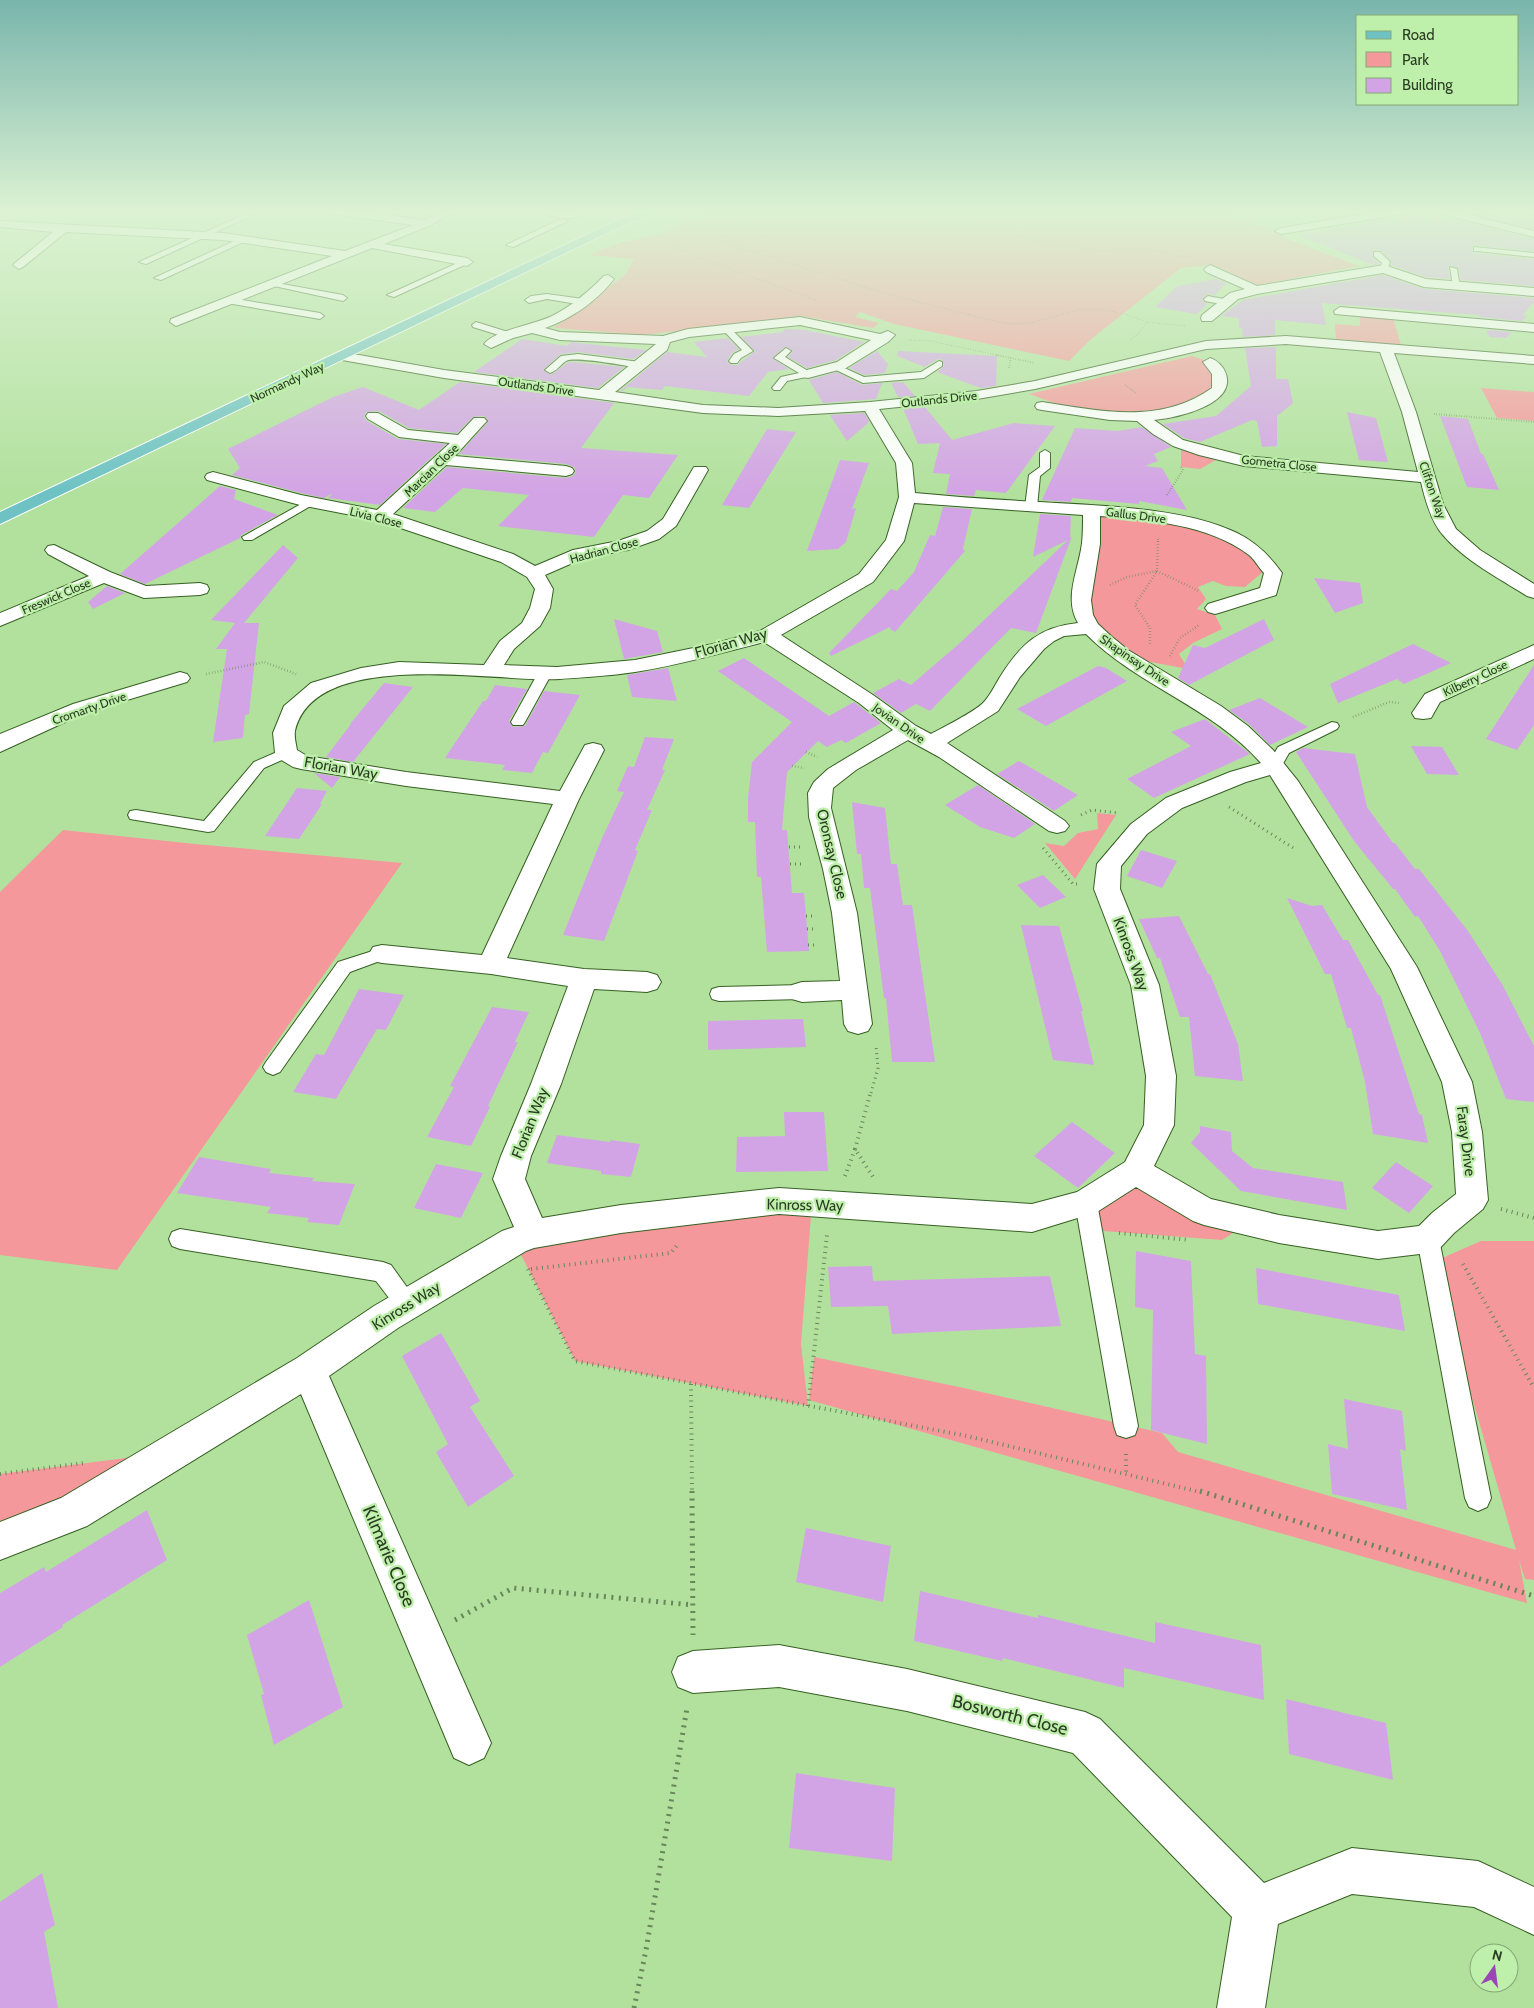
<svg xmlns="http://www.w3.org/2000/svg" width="1534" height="2008" font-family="Cabin,sans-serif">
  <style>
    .green { fill: #f5989c }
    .building { fill: #d3a4e5 }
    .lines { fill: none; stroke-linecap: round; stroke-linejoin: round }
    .lane-casing { stroke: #366022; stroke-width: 2 }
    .street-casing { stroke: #366022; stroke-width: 2 }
    .primary-casing { stroke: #fff; stroke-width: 2 }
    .path-far5 { stroke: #67875a; stroke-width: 1; stroke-dasharray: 0.5 2; stroke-linecap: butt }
    .path-far4 { stroke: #67875a; stroke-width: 2; stroke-dasharray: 0.5 2; stroke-linecap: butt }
    .path-far3 { stroke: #67875a; stroke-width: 2.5; stroke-dasharray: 0.5 2.5; stroke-linecap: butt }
    .path-far2 { stroke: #67875a; stroke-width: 3; stroke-dasharray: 1 4; stroke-linecap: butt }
    .path-far1 { stroke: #67875a; stroke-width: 4; stroke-dasharray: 1 4.5; stroke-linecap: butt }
    .path { stroke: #67875a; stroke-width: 5; stroke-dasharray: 2 5.5; stroke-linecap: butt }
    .lane { fill: #fff; fill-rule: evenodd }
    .street { fill: #fff; fill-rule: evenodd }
    .primary { fill: #6ec2c4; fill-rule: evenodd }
    .labels { text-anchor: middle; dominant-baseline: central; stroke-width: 4.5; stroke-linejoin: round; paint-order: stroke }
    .far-street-label { font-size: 12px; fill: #2a3d22; stroke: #beefab }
    .street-label { font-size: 15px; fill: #2a3d22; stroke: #beefab }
    .near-street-label { font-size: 18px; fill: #2a3d22; stroke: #beefab }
  </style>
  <rect width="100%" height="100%" fill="#b2e19e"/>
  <path class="green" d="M709 211H1237L1235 217 1277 232 1287 239 1359 266 1257 285 1213 265 1181 268 1090 340 1069 361 894 324 860 312 855 317 879 323 873 328 801 316 643 335 554 328 625 275 634 259 588 255 623 242 661 234Z
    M1360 313 1392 315 1401 345 1336 339 1335 324 1360 326Z
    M1192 356 1210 362 1220 385 1176 411 1085 414 1029 394Z
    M1481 388 1534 392V421L1497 418Z
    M1181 444 1223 456 1200 469 1181 467Z
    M1091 510 1190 523 1232 538 1270 566 1245 587 1226 586 1213 581 1198 587 1206 599 1197 609 1215 615 1222 629 1193 643 1179 654 1188 669 1129 658 1089 628Z
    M1097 813 1116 815 1075 879 1045 843 1064 846 1078 833 1098 829Z
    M63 830 195 844 402 863 117 1270 0 1255V892Z
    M1136 1171 1250 1222 1222 1240 1090 1230 1086 1203Z
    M812 1203 801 1344 808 1406 575 1361 514 1241Z
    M1481 1241H1534V1580L1525 1579 1519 1560 1527 1603 809 1400 814 1357 964 1388 1162 1433 1178 1452 1516 1550 1433 1262Z
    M173 1452 0 1541V1474Z"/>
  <path class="building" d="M1475 211 1534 223V229L1469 213Z
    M1417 215 1428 219 1434 217 1448 221 1453 219 1534 239V251L1474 245 1472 247 1474 253 1534 259V286L1461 280 1459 269 1451 265 1448 267 1450 279 1426 277 1391 265V261L1380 250 1373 251V257L1380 264 1373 265 1298 235Z
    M1383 275 1424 289 1534 298V302L1523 315 1527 316 1522 321 1480 317 1479 315 1322 303 1326 325 1275 320V335L1243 337 1242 328H1239V318L1221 316 1243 300Z
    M1217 279 1226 283 1215 295 1208 294 1203 298V302L1208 303 1197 314 1155 307 1178 286Z
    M784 329 805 330 864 342 836 360 807 368 788 357 793 351 785 347 772 358 789 369 768 372 749 396 665 386 662 390 627 387 623 391H620L667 352 707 357 694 342 728 338 739 349 732 353 727 361 731 365H737L755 351 741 337 783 332Z
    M1486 330 1512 332 1506 338 1490 337Z
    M522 339 567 346 571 342 578 343 646 350 634 359 578 352 561 354 543 370 551 375 567 363 571 362 624 367 598 388 474 372Z
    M1276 347V379H1288L1293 403 1277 416V446L1262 447 1257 421 1252 420 1200 442 1184 438 1163 424 1216 416 1251 386 1245 348Z
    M877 351 888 364 885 373 864 375 849 368Z
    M898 351 997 356 996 386 981 388 937 372 944 366 943 360 938 359 925 367 897 356Z
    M837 372 862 385 882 383 876 399 823 403 809 380Z
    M460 382 614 403 581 448 678 455 649 498 623 495 594 537 498 526 529 495 463 488 435 512 403 508 447 467 566 478 573 476 576 472 574 467 566 464 459 454 488 422V420L484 416 473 417 457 433 409 428 379 411 366 412 364 417 367 421 398 439 446 444 380 505 328 498 333 493 324 498 301 493 232 475 240 468 228 449 333 397 363 387 419 410Z
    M903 382 915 396 898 397 891 383Z
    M924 406 952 440 1014 423 1055 426 1006 493 976 490 974 496 946 494 950 474 933 473 940 443H943L918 444 903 408Z
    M1347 412 1376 418 1388 462 1359 460Z
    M864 413 869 421 867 424 847 441 830 415Z
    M1440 416 1468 419 1481 454H1483L1499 490 1467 487Z
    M1142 427 1171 447 1154 454 1158 461 1145 466 1162 468 1187 510 1139 501V504L1072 498 1071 502 1042 500 1075 428 1118 431Z
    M767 429 796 432 749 508 722 505Z
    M840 460 869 463 852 509 856 508 846 542 838 549 807 551Z
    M220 486 236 490 234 499 278 515 241 535 240 538 145 584 120 574Z
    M943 507 972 509 963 549 965 551 895 632 890 629V627L831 656 829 653 891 589 897 591 914 572 930 535 935 536Z
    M1040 514 1071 516 1070 538 1072 536 1036 633 1011 628 930 711 916 704 901 713 873 693 899 679 911 685 961 642 1068 540 1033 557Z
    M283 545 298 558 244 623H259L249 714 245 715 243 738 213 742 227 649H216L235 623 211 620Z
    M1314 578 1360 583 1363 603 1335 613Z
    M107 586 125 593 93 609 88 602Z
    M614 619 657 631 663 652 624 659Z
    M1264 619 1274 640 1189 685 1178 678 1193 645 1205 648Z
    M1413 644 1451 663 1404 684 1397 679 1338 703 1330 684Z
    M744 658 829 716 854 702 881 723 846 743 841 740 827 747 818 741 787 772 782 830H787L792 893H804L809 951 767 952 761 877H757L755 822H748V798L752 762 792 722 718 671Z
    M1534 665V725L1517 750 1486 739Z
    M1098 666 1106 668 1127 681 1046 726 1017 709Z
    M668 668 677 701 632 697 627 675Z
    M384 683 413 687 353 762 326 757 351 724H350Z
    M495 685 527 689 509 721 513 727 525 726 544 691 580 695 548 753 543 752 532 773 502 770 505 765 445 758 483 701H486Z
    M1260 698 1308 727 1270 745 1249 724 1229 710Z
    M1205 719 1250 754 1154 798 1127 779 1191 746 1171 732Z
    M645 737 674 739 662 770H665L647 810H652L635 850 638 851 604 941 563 935 602 838 624 792 617 791 628 766 634 767Z
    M1411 746 1442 747 1459 775 1427 774Z
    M1303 748 1355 754 1367 807 1393 843H1395L1415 869H1419L1468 931 1502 984 1534 1046V1102L1506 1099 1480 1033 1440 951 1418 916 1415 917 1395 889H1393L1354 841 1296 752Z
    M1019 761 1078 795 1054 811 997 774Z
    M314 773 340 777 332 788Z
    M978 785 1035 824 1014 838 980 827 945 805Z
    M297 788 327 791 320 804H322L299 839 265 836Z
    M852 802 885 808 891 864H897L903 905H912L935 1062H892L886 998H884L870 888H864L861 854H857Z
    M1141 850 1177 861 1162 888 1127 876Z
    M1043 875 1066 897 1040 908 1017 885Z
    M1287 898 1312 906 1322 905 1343 940H1348L1378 995H1380L1419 1114 1422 1115 1428 1143 1373 1134 1365 1082 1351 1028H1347L1331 974H1325Z
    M1179 916 1208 974H1210L1238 1044 1243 1081 1195 1076 1189 1017H1180L1160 958H1157L1139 919Z
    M1021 925 1059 926 1083 1011H1081L1094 1065 1053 1060Z
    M359 989 404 995 386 1030 377 1029 336 1099 293 1092 316 1054 324 1055Z
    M492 1007 529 1012 515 1042H518L488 1106 490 1107 471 1146 427 1137 454 1087 450 1086Z
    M803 1019 806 1047 708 1050V1021Z
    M784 1112H824L828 1171 736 1172 737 1137 785 1136Z
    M1072 1122 1115 1153 1078 1188 1034 1156Z
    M1200 1126 1231 1132 1232 1151 1253 1168 1343 1182 1347 1210 1241 1191 1191 1143 1200 1132Z
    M557 1135 610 1142V1140L640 1144 631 1177 601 1174V1171L547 1163Z
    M199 1157 271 1169 269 1173 314 1178 312 1181 355 1184 339 1225 307 1222 309 1218 267 1213 271 1207 177 1193Z
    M1396 1162 1433 1186 1409 1213 1372 1188Z
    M436 1164 483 1173 461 1218 414 1208Z
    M1136 1251 1191 1261 1195 1354 1206 1356 1207 1444 1151 1430 1153 1310 1135 1307Z
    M872 1266 873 1281 1050 1276 1061 1326 892 1334 888 1306 831 1307 828 1267Z
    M1256 1268 1399 1295 1405 1331 1258 1304Z
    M441 1333 480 1401 470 1407 514 1476 468 1507 436 1452 448 1444 402 1356Z
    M1344 1399 1402 1411 1406 1451 1400 1449 1407 1510 1332 1494 1328 1444 1348 1449Z
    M147 1510 167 1560 62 1625 63 1627 0 1667V1593L44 1567 46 1572Z
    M806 1528 891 1546 883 1602 796 1582Z
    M920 1591 1038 1618V1615L1155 1643V1622L1261 1645 1264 1700 1124 1668V1688L1003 1658 1002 1661 914 1641Z
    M309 1600 343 1707 274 1745 261 1695 264 1694 247 1635Z
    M1286 1699 1386 1723 1393 1780 1289 1754Z
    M796 1773 895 1788 892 1861 789 1848Z
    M42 1873 55 1925 44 1932 58 2008H0V1902Z"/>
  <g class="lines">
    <defs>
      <path id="lane" d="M252 211H262L146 264 139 262Z
        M561 219 568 221 513 247 506 245Z
        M243 237 250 239 161 280 154 278Z
        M1474 247 1534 253V257L1477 251H1474Z
        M1374 252H1380L1390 262 1387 271 1380 269 1382 263 1374 256Z
        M464 260 471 262 394 297 387 295Z
        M1450 267 1457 269 1460 288 1453 286Z
        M271 282 343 295 347 298 343 301 274 286 270 284Z
        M547 294 583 299 587 302 583 305 547 299 529 303 525 300 531 296Z
        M1208 296 1229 300 1230 302 1226 305 1205 301 1204 299Z
        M230 298 320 313 324 316 320 319 227 303 226 301Z
        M476 322 508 332 510 334 505 337 473 327 472 325Z
        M726 326 729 327 753 351 741 358 737 363H731L729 361 734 354 742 350 722 329Z
        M786 348 791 351 785 357 813 374 811 376 787 381 780 390H774L772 388 781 377 799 373 774 358Z
        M578 354 640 362 645 365 640 368C626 366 575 356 566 361 560 365 557 371 550 373L545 370 561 356Z
        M939 361 942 362V366L924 378 863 383 832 368 834 366H840L864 377 921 372Z
        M1045 450 1050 453V468L1040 476 1037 507 1035 509H1027L1025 507 1029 475 1040 467V453Z
        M310 499 316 502 314 504 252 540H244L242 537Z
        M545 669 552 673 525 722 523 725H513L511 722 538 673Z
        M1332 722 1337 723 1339 726 1337 729 1289 753 1280 769H1270L1267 766 1278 747Z
        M286 748 291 750 294 753 291 756 264 768 214 831 208 832 130 819 128 815 130 811 136 810 204 821 254 762Z
        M382 948 388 950 391 954 388 958 350 972 280 1072 273 1075 266 1072 263 1067 266 1062 338 962Z
        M802 985 809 987 811 992 809 997 802 999 719 1001 712 999 710 994 712 989 719 987Z
        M1086 1194 1094 1197 1097 1203 1138 1426 1135 1435 1126 1438 1117 1435 1114 1426 1075 1203 1078 1197Z
        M180 1229 383 1262 391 1265 419 1304 415 1311 407 1314 399 1311 376 1281 180 1249 172 1246 169 1239 172 1232Z
        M1428 1229 1436 1232 1439 1239 1491 1498 1487 1507 1478 1511 1469 1507 1465 1498 1417 1239 1420 1232Z"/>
      <path id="street" d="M328 211H356L425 220 441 211H454L431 225 384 244 467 258 473 262 467 266 372 248 176 326 170 322 171 319 332 256 223 240 66 232 23 267 19 269 13 265 15 263 53 232 0 227V221L223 233 345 251 413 225 333 214Z
        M542 211 579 213 580 215C574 221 548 217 542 211Z
        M1384 211H1408L1403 214 1281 234 1275 231 1281 228Z
        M1436 211H1453L1534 231V237L1437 213Z
        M1210 265 1257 286 1384 265 1426 279 1534 288V296L1424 287 1383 273 1257 294 1238 299 1212 321H1202L1201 318 1202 315 1230 293 1245 289 1206 272 1204 269Z
        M608 275 614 279C597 301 571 319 545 328L560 332 663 336 688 329 800 317 880 334 888 331 895 335 888 342 846 368 808 378 803 377 801 374 803 371 837 362 871 340 800 325 689 337 670 342 667 350 615 392 703 405 778 408 870 402 977 391 1035 381 1206 341 1286 336 1534 356V364L1394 353 1416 412 1443 504 1456 529 1480 550 1534 584V598L1527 596C1499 578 1465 561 1443 535 1431 522 1425 499 1421 482L1244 466 1199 455 1173 446 1153 434 1137 421 1110 420 1042 410 1037 409 1035 406 1037 403 1042 402C1101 411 1160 425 1212 388V374L1203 362 1210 358C1217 360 1224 367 1226 374 1236 405 1176 418 1154 420L1183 440 1244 456 1418 472 1402 412 1380 352 1286 344 1206 349 1035 389 977 399 879 409 912 463 915 493C956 497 998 500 1040 502 1099 506 1184 507 1237 533 1257 543 1270 556 1282 573L1276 595 1222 612 1215 614 1208 612 1205 608 1208 604 1260 588 1264 573C1259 568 1255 560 1249 555 1208 524 1149 520 1100 516V544L1091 600 1093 615 1098 624 1111 636 1128 650 1221 706 1248 726 1273 750 1298 781 1417 967 1472 1082 1482 1132 1488 1200 1483 1209 1454 1233 1439 1249 1428 1253 1378 1259 1279 1243 1204 1225 1193 1221 1136 1187 1097 1212 1032 1232 779 1214 621 1233 534 1248 526 1251 398 1328 329 1376 491 1743 484 1758 469 1765 454 1758 301 1394 87 1526 0 1560V1522L61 1498 297 1358 374 1306 502 1231 514 1227 493 1179 501 1156 531 1084 568 986 491 974 382 963 373 961 369 954 373 947 382 945 482 955 553 804 406 786 301 769 293 767 278 758 275 753 273 733 284 706 311 683 361 668 399 662 484 665 500 641 522 623 530 608 535 589 527 577 501 562 377 520 300 505 207 480 205 477 207 474 213 472 301 495 377 510 450 443 399 437 368 419 366 416 368 413H378L408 430 458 435 474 418H484L487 421 484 424 455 456 566 466 572 468 574 471 572 474 566 476 446 465 393 514 513 554 535 566 573 550 618 541 647 531 663 519 694 467H706L708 470 676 526 659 539 628 550 584 558 545 575 553 589 550 608 540 626 514 649 504 665 557 667 635 660 713 644 760 631 859 574 886 540 899 497 896 463 865 411 778 416 703 413 444 378 342 360 335 356 342 352 444 370 599 390 656 344 560 340 532 333 513 338 491 348 484 344C495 330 534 325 552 316 572 306 588 292 604 276ZM914 503 1083 515C1083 524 1083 534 1082 543 1079 569 1063 598 1078 623 1039 627 1021 644 1000 677 995 685 990 696 983 703 974 712 944 727 931 734L916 726 873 695 781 635 873 582 904 541ZM1086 634C1138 686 1212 707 1261 763L1230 772 1166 798 1131 824 1097 864 1094 889 1131 985 1146 1076 1144 1125 1125 1162 1077 1192 1032 1204 779 1188 621 1205 542 1218 525 1179 531 1156 561 1084 594 989 647 992 657 989 661 982 657 975 647 972 584 969 507 958 579 799 604 750 601 745 593 743 585 745 560 791 406 772 307 756 297 750C296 744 294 737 295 731 315 646 497 683 560 679 585 677 610 676 635 672 679 665 722 653 764 642L859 703 893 730 828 769 814 782 808 793 809 817 823 869 832 913 840 981 802 982 792 985 788 992 792 999 802 1002 842 1000 844 1024 848 1031 858 1034 868 1031 872 1024 857 913 831 808 833 788 856 770 908 740 939 757 1049 831 1057 833 1065 831 1069 826 1065 821 947 743 998 711 1020 677 1044 649 1054 641 1064 636ZM1270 775 1391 969 1442 1082 1452 1132 1456 1194 1432 1213 1419 1226 1378 1231 1279 1215 1211 1199 1154 1166 1174 1125 1176 1076 1159 985 1120 889 1121 866 1147 834 1182 808 1246 782Z
        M1340 307 1534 324V332L1335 314 1334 311Z
        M54 545 110 572 146 586 200 583 207 585 209 589 207 593 200 595 144 598 104 583 0 626V613L89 576 48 554 45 550 48 546Z
        M1534 645V659L1440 702 1431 718 1423 719 1415 718 1412 713 1425 694Z
        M180 672 187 674 190 678 187 682 87 712 0 752V734L73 704Z
        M779 1645 907 1669 1085 1712 1100 1719 1264 1883 1352 1848 1478 1861 1534 1887V1935L1474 1907 1352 1894 1278 1924 1265 2008H1217L1232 1917 1073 1753 907 1711 779 1687 693 1693 678 1687 672 1672 678 1657 693 1651Z"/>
      <path id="primary" d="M642 211H657L656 213 632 221 0 524V512L624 217Z"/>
    </defs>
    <use href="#lane" class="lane-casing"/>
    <use href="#street" class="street-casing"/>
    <use href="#primary" class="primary-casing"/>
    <path class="path-far5" d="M697 211C688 222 674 229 661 234L667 242 690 254 818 301
      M723 211 757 217 814 211
      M886 211C938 231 980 224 1033 211
      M1085 211H1091
      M1234 211 1231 216 1241 223 1259 227
      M757 217C743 222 727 226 723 242L887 294 994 321 1014 324 1030 323 1082 309H1100L1125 314 1147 322
      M995 221 1013 232 1039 243 1104 250 1143 248 1192 258
      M1224 222 1240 223
      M1316 247 1336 254
      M909 340 931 341 1001 356
      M1130 340 1139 333 1147 322 1186 326"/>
    <path class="path-far4" d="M996 355 1035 363
      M1009 368 1011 357
      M1125 385 1136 393
      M1434 414 1534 422
      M1167 495 1183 470 1181 467
      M1158 542V539"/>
    <path class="path-far3" d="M1158 541 1157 571 1199 591
      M1110 585 1127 577 1157 571
      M1150 644V628L1135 605 1157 571
      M1170 656 1180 638 1199 625
      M206 674 264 662 296 674
      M1353 717 1389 702 1399 703
      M806 752 817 757
      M792 766 804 768"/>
    <path class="path-far2" d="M1229 807 1295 849
      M1081 815 1092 810 1119 813
      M789 847H800
      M1043 848 1073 884H1077
      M790 864H804
      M806 916H816
      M807 929H817
      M808 945H818
      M871 1093 878 1068 876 1046"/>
    <path class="path-far1" d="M855 1149 871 1091
      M845 1176 855 1149 873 1177
      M1501 1209 1534 1218
      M1119 1233 1190 1240
      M1463 1264 1534 1388
      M528 1269 575 1361 967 1436 1204 1493
      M531 1269 671 1253 679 1243
      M691 1384 692 1493
      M808 1406 827 1235
      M1126 1454V1473
      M0 1474 84 1463"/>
    <path class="path" d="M692 1491 693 1635
      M1200 1491 1534 1596
      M455 1620 513 1588 693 1605
      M634 2008 646 1950 687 1708"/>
    <use href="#lane" class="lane"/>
    <use href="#street" class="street"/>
    <use href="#primary" class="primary"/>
  </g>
  <linearGradient id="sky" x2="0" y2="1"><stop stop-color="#79b5ac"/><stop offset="0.43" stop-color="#dcf2d3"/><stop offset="1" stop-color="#dcf2d3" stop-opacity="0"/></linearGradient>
  <rect width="1534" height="492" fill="url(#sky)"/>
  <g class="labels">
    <g class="far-street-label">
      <text transform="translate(287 382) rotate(-25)">Normandy Way</text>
      <text transform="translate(536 386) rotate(8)">Outlands Drive</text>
      <text transform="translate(939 399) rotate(-6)">Outlands Drive</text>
      <text transform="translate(1279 463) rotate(6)">Gometra Close</text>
      <text transform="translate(431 470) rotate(-44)">Marcian Close</text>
      <text transform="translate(1433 490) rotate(71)">Clifton Way</text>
      <text transform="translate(1136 515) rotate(7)">Gallus Drive</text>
      <text transform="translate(376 517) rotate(14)">Livia Close</text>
      <text transform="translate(604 550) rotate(-15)">Hadrian Close</text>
      <text transform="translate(56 596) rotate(-23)">Freswick Close</text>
      <text transform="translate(1135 660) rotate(34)">Shapinsay Drive</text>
      <text transform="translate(1475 678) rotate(-25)">Kilberry Close</text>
      <text transform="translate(89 708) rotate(-19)">Cromarty Drive</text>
      <text transform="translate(899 723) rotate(35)">Jovian Drive</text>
    </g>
    <g class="street-label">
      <text transform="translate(731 643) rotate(-16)">Florian Way</text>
      <text transform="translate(341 768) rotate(10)">Florian Way</text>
      <text transform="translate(832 854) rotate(77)">Oronsay Close</text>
      <text transform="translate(1131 954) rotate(70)">Kinross Way</text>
      <text transform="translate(530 1123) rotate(-68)">Florian Way</text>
      <text transform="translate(1466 1141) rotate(83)">Faray Drive</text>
      <text transform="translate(805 1205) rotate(1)">Kinross Way</text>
      <text transform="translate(406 1306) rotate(-32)">Kinross Way</text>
    </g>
    <g class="near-street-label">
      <text transform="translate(389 1556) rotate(67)">Kilmarie Close</text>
      <text transform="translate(1010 1715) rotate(14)">Bosworth Close</text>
    </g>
  </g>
  <rect x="1356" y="15" width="162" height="90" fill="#beefab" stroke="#83a874"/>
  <rect x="1366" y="31" width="25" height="8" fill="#6ec2c4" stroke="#83a874"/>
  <text x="1402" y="40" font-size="15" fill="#2a3d22">Road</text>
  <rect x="1366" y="52" width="25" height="15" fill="#f5989c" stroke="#83a874"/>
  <text x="1402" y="65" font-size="15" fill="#2a3d22">Park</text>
  <rect x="1366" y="78" width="25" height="15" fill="#d3a4e5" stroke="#83a874"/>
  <text x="1402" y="90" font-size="15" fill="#2a3d22">Building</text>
  <g transform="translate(1494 1968) rotate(14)"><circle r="24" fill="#beefab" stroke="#83a874"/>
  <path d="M0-4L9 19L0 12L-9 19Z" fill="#9a46b5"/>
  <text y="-8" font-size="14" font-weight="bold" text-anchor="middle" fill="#2a3d22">N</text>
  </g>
</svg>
